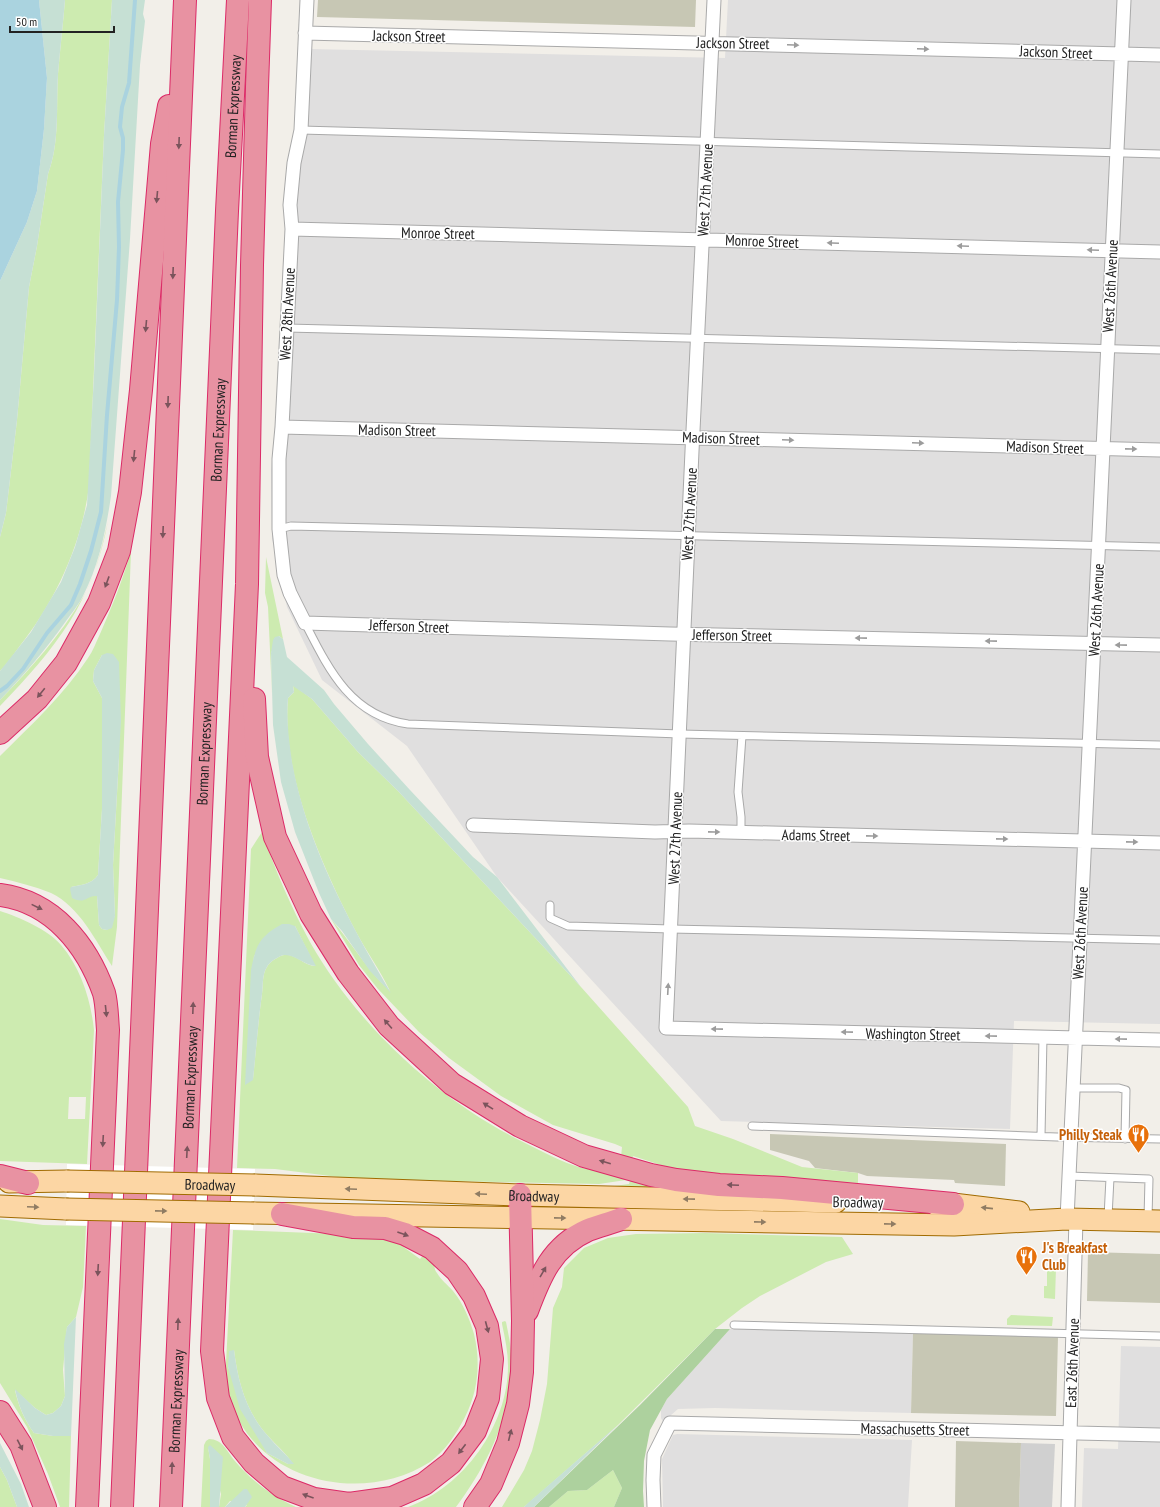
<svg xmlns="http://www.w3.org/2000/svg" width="1160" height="1507" font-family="'PT Sans Narrow',sans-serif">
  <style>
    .residential { fill: #e0dfdf }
    .religious { fill: #d0d0d0 }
    .construction { fill: #c7c7b4 }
    .grass { fill: #cdebb0; fill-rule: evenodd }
    .forest { fill: #add19e }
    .wetland { fill: #c6e0d4 }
    .water { fill: #aad3df }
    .pier { fill: #fff }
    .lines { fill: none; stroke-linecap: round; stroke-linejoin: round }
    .stream { stroke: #aad3df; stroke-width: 4 }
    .lane-casing { stroke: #a9a9a9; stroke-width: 9 }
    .street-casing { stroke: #a9a9a9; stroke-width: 15 }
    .primary-casing { stroke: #a06b00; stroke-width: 23 }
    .highway-casing { stroke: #dc2a67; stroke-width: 24 }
    .lane { stroke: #fff; stroke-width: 7 }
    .street { stroke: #fff; stroke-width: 13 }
    .primary { stroke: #fcd6a4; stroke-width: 21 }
    .highway { stroke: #e892a2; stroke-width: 22 }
    .primary-bridge-casing { stroke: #a06b00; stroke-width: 23; stroke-linecap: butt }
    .primary-bridge { stroke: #fcd6a4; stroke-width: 21 }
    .oneway { fill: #9c9c9c }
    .oneway2 { fill: #7b545c }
    .oneway3 { fill: #8f7c63 }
    .labels { text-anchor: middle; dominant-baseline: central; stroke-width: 3; stroke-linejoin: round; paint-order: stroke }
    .street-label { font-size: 15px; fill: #222; stroke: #fff }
    .food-label { font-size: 15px; font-weight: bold; fill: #c56008; stroke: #fff; text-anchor: end }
  </style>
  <rect width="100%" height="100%" fill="#f2efe9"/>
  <path class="residential" d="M728 0H1160V1024L1014 1021 1010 1129 721 1121 497 877 407 746 322 680 287 607 272 539 271 470 309 49 725 58Z
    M730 1329 913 1333 911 1413 715 1408 678 1409 663 1422 661 1418V1410L667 1399Z
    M1121 1346 1160 1347V1507H1082L1084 1448 1118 1449Z
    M677 1434 912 1440 908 1507H663L662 1459 673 1435Z"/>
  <path class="religious" d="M1021 1443 1055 1444 1052 1507H1019Z"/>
  <path class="construction" d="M318 0H696L695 27 317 17Z
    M770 1134 1006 1144 1005 1186 955 1183 954 1180 867 1176 858 1173 815 1168 809 1161 770 1150Z
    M1088 1252 1160 1254V1303L1087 1301Z
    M913 1333 1058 1337 1056 1416 911 1413Z
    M956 1441 1021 1443 1019 1507H955Z"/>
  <path class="grass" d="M65 0H112L104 135 89 486C82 544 55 602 19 647 13 655 7 664 0 671V537L6 513 17 420 29 287 37 246 48 174C60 142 56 107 58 74 60 49 63 25 65 0Z
    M108 521C93 602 56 648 0 706V700C30 669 61 635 83 597 96 574 102 546 108 521Z
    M131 551 117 927 112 966C95 940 80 907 51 893 34 886 17 882 0 878V756C31 725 64 695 88 658 93 651 96 642 100 634 112 607 123 579 131 551ZM102 655 119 758 113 865 115 916 107 930 102 929 99 925 97 896H93L71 887C81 885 92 884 98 875L102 809V698L93 681 94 670Z
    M266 557 283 639 279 636 271 653 272 694 268 607 265 593Z
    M293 685 312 699 358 752 398 791 581 987 688 1107 695 1126 733 1139 802 1167 858 1173V1183L802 1181 694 1172 670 1168 633 1156 631 1163 621 1157 622 1147 615 1144 553 1125 501 1096 449 1058 419 1032 378 989 359 965 331 919C351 942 367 970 390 991 380 970 366 951 355 930 321 864 281 774 288 698L294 692Z
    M262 832C275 870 291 907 310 942 357 1025 437 1099 521 1141 541 1151 561 1162 582 1168 597 1171 612 1173 627 1176L626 1180 599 1184 354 1179 275 1169 237 1168 251 849ZM295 926 315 966C305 966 294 953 284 955 279 956 269 962 267 967 262 974 263 986 262 994 258 1022 256 1051 253 1079L251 988 254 956Z
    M0 911C19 917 49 930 61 945 81 968 91 1001 94 1030L87 1164 0 1161ZM69 1097H86L85 1119H68Z
    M631 1177 690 1189 600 1188 629 1184Z
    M0 1219 43 1225 86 1226 83 1287 76 1317 67 1327 63 1370 65 1396 61 1406 53 1413 46 1415 35 1408 15 1390C18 1405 25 1421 34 1433L53 1436H71L69 1507H60L48 1474 27 1427 0 1383Z
    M233 1230 365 1235 398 1243 420 1259 425 1253C427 1256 431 1259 433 1262 435 1266 434 1270 437 1273 441 1280 448 1285 453 1291 463 1303 470 1320 474 1334 481 1362 478 1392 465 1417 457 1433 445 1451 430 1462 360 1507 250 1480 228 1393 226 1383 226 1373 226 1363ZM234 1350C238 1382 246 1412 268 1436 276 1445 286 1453 293 1464H288L267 1453 228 1367Z
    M705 1233 842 1237 853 1254 826 1262 760 1296 742 1308 715 1329 618 1425 524 1507H502L524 1470 532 1451 540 1420 547 1384 553 1308 562 1287 564 1268 584 1248 608 1238 636 1234Z
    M1047 1268H1056L1055 1299 1044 1298V1286H1047Z
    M1011 1315 1053 1317 1052 1326 1007 1325V1319Z
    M505 1321 506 1322C508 1333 511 1344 511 1355 515 1410 488 1464 456 1507H408C464 1487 508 1425 508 1366 508 1352 505 1338 502 1324V1322Z
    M209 1439C222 1439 227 1451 234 1460 251 1480 271 1496 296 1507H245L247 1505 230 1501 225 1507H219L221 1494 208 1447 210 1459V1507H201L204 1445 206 1441Z
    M0 1467 7 1480 17 1507H0Z
    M613 1470 622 1488 614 1507H549L568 1491 587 1490Z"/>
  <path class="forest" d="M715 1329H730L667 1399 650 1430 644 1461 643 1491 644 1507H614L622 1488 613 1470 587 1490 568 1491 549 1507H534L640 1405Z"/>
  <path class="wetland" d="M39 0H65C63 25 60 49 58 74 56 107 60 142 48 174L37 246 29 287 17 420 6 513 0 537V281L27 222 37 191 44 129 47 78Z
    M112 0H145L143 14 145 21 140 65 130 239 111 496C106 530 99 565 83 596 79 604 72 613 66 621 46 649 24 675 0 700V671L31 632 61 582 75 547 87 505 94 375 104 135Z
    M279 636 283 639 287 657 324 690 334 704 368 744 410 790 473 857 497 877 581 987 398 791 358 752 312 699 293 686 294 692 288 698C286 719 289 741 292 762 307 845 349 922 391 993L370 971 342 931 331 919 319 893 295 832 281 782 273 725 271 653 273 640 275 637Z
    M107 653 113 654 119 662 121 721 113 865 115 916 112 928 107 930 102 929 99 925 97 896C86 895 86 905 72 898L70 889 71 887C81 885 92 884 98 875L102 809V698L93 681 94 670 102 655Z
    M282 924H289L295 926 316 966C305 966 295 954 284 955 279 956 269 962 267 967 262 974 263 986 262 994 258 1022 256 1051 253 1080L245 1085 251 970C256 945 259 937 282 924Z
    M76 1317 71 1436H53L34 1433C25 1421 18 1405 15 1389L35 1408 46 1415 53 1413 61 1406 65 1396 64 1344 67 1327Z
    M234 1350C238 1382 246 1412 268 1436 276 1446 286 1454 294 1464H288L267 1453 240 1409 228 1367 229 1351Z
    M618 1425 534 1507H524L528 1503Z
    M0 1443 21 1484 29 1507H17L7 1480 0 1467Z
    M210 1445 223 1457 219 1507H210V1459L208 1447Z
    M244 1489H247L252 1497 245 1507H225Z"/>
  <path class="water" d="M0 0H39L47 78 44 129 37 191 27 222 0 281Z"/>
  <path class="pier" d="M67 1164 255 1169 253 1230 66 1225Z"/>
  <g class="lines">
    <path class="stream" d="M0 691 7 686 23 669 47 633 71 605 80 584 91 551 101 512 107 415 117 300 119 247 118 202 123 150V138L120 127 122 107 129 83 135 0"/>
    <defs>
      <path id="lane" d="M301 130 1160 154
        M287 328 1160 350
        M279 529 291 526 1160 547
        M305 623C329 670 351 716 408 724L680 734 1160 745
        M741 833V817L738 792 742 736
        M550 905V918L568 926 671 929 1160 940
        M1073 1088H1119L1126 1090 1125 1139
        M752 1126 1057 1137 1160 1139
        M1041 1136 1043 1037
        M1069 1176 1149 1179 1148 1218
        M1108 1217 1110 1178
        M734 1325 1160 1336"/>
      <path id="street" d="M307 0 301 130 294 163 290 205 292 229 282 427 279 459V529L284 575 290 593 305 623 670 634 1160 645
        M714 0 692 451 666 1028 1160 1040
        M305 33 1160 55
        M292 229 1160 252
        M282 427 1160 450
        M473 825 655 832 689 831 1160 843
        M1067 1219 1124 0
        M654 1507 653 1480 654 1455 670 1423 1160 1435
        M1068 1507 1076 1219"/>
      <g id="primary">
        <path d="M9 1182 67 1181"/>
        <path id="s1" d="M255 1185 520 1195 836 1202"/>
        <path d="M935 1204H953L1019 1212"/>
        <path d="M0 1206 66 1209"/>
        <path d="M254 1213 954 1225 1067 1219 1160 1221"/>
      </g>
      <g id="highway">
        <path d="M260 0 257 87 252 265 247 584 212 1351 218 1398 233 1437 254 1463 282 1487 314 1499 349 1504 392 1498 424 1484 451 1463 475 1431 488 1398 492 1359 487 1326 474 1296 457 1271 432 1248 405 1234 385 1228 353 1227 282 1214"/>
        <path d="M254 699 257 757 275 837 311 914 348 973 389 1026 452 1084 520 1126 584 1156 651 1175 676 1180 719 1185 782 1188 953 1204"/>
        <path d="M0 733 37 699 66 663 99 603 119 551 130 492 141 390 162 144 169 106"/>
        <path d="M0 895C53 902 87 945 104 993 107 1004 107 1018 108 1030L87 1507"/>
        <path d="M0 1176 28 1183"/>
        <path d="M527 1311C540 1276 552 1246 588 1230 599 1226 610 1223 621 1219"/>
        <path d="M0 1412 21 1445 45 1507"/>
        <path d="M122 1507 185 0"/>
        <path id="s2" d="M171 1507 227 211 238 0"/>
        <path d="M475 1507 491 1484 508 1443 518 1404 522 1372 523 1321 520 1195"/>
      </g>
    </defs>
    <use href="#lane" class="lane-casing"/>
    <use href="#street" class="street-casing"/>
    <use href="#primary" class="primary-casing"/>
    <use href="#highway" class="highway-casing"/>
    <use href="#lane" class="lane"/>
    <use href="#street" class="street"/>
    <use href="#primary" class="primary"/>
    <use href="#highway" class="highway"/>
    <defs>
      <g id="primary-bridge">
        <path id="s3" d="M67 1181 255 1185"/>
        <path d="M66 1209 254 1213"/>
      </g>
    </defs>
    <use href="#primary-bridge" class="primary-bridge-casing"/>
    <use href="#primary-bridge" class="primary-bridge"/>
  </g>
  <defs><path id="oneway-solid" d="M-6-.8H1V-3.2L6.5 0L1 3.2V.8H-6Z"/></defs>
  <g class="oneway">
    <use href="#oneway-solid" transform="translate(793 45) rotate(2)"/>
    <use href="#oneway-solid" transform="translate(923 49) rotate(2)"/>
    <use href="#oneway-solid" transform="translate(833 243) rotate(-178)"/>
    <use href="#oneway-solid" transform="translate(963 246) rotate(-178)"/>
    <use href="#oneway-solid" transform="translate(1093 250) rotate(-178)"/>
    <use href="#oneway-solid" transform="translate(788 440) rotate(2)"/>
    <use href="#oneway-solid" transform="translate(918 443) rotate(2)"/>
    <use href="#oneway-solid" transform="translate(1131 449) rotate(1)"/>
    <use href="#oneway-solid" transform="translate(861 638) rotate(-179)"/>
    <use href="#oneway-solid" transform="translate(991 641) rotate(-179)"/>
    <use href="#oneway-solid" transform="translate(1121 645) rotate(-179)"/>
    <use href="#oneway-solid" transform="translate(714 832) rotate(1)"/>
    <use href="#oneway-solid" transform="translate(872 836) rotate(1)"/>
    <use href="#oneway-solid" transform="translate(1002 839) rotate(1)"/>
    <use href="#oneway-solid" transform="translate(1132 842) rotate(1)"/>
    <use href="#oneway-solid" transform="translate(668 989) rotate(-87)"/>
    <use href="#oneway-solid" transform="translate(717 1029) rotate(-179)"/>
    <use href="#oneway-solid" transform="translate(847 1032) rotate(-179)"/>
    <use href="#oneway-solid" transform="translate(991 1036) rotate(-179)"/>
    <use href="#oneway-solid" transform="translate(1121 1039) rotate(-179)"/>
  </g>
  <g class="oneway2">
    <use href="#oneway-solid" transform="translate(179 143) rotate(92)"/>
    <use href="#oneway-solid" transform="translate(157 197) rotate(95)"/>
    <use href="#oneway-solid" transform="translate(173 273) rotate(92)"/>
    <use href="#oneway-solid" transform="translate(146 326) rotate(95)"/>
    <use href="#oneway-solid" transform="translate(168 402) rotate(92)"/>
    <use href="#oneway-solid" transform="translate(134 456) rotate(96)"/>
    <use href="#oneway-solid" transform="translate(163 532) rotate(92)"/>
    <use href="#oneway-solid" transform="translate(107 582) rotate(110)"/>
    <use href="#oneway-solid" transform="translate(41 693) rotate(129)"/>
    <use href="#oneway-solid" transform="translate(37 907) rotate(26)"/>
    <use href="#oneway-solid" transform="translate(193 1008) rotate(-88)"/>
    <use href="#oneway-solid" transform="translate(106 1011) rotate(84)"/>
    <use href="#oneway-solid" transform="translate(388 1024) rotate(-131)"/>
    <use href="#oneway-solid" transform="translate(488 1106) rotate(-148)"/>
    <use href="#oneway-solid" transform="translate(103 1141) rotate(93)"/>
    <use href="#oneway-solid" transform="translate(187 1152) rotate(-87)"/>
    <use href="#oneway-solid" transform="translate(605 1162) rotate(-164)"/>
    <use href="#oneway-solid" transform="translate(733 1185) rotate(-177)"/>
    <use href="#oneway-solid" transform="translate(403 1234) rotate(20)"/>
    <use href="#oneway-solid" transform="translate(98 1270) rotate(93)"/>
    <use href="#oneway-solid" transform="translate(543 1272) rotate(-60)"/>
    <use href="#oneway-solid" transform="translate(178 1324) rotate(-88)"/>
    <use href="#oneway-solid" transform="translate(487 1327) rotate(75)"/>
    <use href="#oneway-solid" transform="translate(510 1435) rotate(-76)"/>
    <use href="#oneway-solid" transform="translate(20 1445) rotate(63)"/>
    <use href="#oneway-solid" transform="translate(462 1449) rotate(127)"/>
    <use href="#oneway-solid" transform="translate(172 1468) rotate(-88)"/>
    <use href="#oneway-solid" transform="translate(308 1496) rotate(-160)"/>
  </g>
  <g class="oneway3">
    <use href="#oneway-solid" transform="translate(351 1189) rotate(-178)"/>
    <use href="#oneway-solid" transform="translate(481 1194) rotate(-178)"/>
    <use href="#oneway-solid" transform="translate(689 1199) rotate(-179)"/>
    <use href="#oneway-solid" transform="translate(33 1207) rotate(2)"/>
    <use href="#oneway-solid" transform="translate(987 1208) rotate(-174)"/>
    <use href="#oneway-solid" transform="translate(161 1211) rotate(1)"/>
    <use href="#oneway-solid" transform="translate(560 1218) rotate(1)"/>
    <use href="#oneway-solid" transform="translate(760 1222) rotate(1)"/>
    <use href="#oneway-solid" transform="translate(890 1224) rotate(1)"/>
  </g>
  <defs>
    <symbol id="restaurant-pin" viewBox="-11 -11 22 30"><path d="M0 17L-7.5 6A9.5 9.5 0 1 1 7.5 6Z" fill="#e8710a" stroke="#fff"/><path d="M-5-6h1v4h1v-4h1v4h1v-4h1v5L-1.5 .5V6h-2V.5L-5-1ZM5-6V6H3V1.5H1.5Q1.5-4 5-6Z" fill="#fff"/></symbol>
  </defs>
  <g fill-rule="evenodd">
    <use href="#restaurant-pin" x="1126" y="1122" width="25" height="34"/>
    <use href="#restaurant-pin" x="1014" y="1244" width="25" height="34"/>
  </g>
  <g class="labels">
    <g class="street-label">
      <text transform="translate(409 36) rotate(1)">Jackson Street</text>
      <text transform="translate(733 43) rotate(1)">Jackson Street</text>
      <text transform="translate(1056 52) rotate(2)">Jackson Street</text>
      <text stroke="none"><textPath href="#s2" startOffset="1402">Borman Expressway</textPath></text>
      <text transform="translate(705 190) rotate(-87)">West 27th Avenue</text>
      <text transform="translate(438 233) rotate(1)">Monroe Street</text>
      <text transform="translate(762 241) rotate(2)">Monroe Street</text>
      <text transform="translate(1110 286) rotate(-87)">West 26th Avenue</text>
      <text transform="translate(287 314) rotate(-87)">West 28th Avenue</text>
      <text stroke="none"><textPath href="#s2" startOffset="1078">Borman Expressway</textPath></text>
      <text transform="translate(397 430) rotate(1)">Madison Street</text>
      <text transform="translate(721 438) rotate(2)">Madison Street</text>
      <text transform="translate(1045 447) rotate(2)">Madison Street</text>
      <text transform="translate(689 514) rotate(-87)">West 27th Avenue</text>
      <text transform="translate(1096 610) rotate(-87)">West 26th Avenue</text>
      <text transform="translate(409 626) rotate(2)">Jefferson Street</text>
      <text transform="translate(732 635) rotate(1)">Jefferson Street</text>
      <text stroke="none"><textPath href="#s2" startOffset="754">Borman Expressway</textPath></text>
      <text transform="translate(816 835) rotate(1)">Adams Street</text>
      <text transform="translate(675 838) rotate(-88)">West 27th Avenue</text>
      <text transform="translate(1080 933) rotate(-87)">West 26th Avenue</text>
      <text transform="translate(913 1034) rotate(1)">Washington Street</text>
      <text stroke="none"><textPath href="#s2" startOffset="430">Borman Expressway</textPath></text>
      <text stroke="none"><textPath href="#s3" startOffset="143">Broadway</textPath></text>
      <text stroke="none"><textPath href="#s1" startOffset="279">Broadway</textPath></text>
      <text transform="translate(858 1202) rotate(1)">Broadway</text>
      <text transform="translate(1072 1363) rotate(-88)">East 26th Avenue</text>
      <text stroke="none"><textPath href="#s2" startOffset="106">Borman Expressway</textPath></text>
      <text transform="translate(915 1429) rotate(1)">Massachusetts Street</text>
    </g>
    <g class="food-label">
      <text x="1122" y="1134">Philly Steak</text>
      <text x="1042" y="1247" text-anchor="start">J's Breakfast<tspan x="1042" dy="17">Club</tspan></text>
    </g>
  </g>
  <path d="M10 26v6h104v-6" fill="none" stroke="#222222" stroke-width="2"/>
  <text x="16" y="26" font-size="12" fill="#222222" stroke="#ffffff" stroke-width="3" paint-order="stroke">50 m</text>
</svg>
